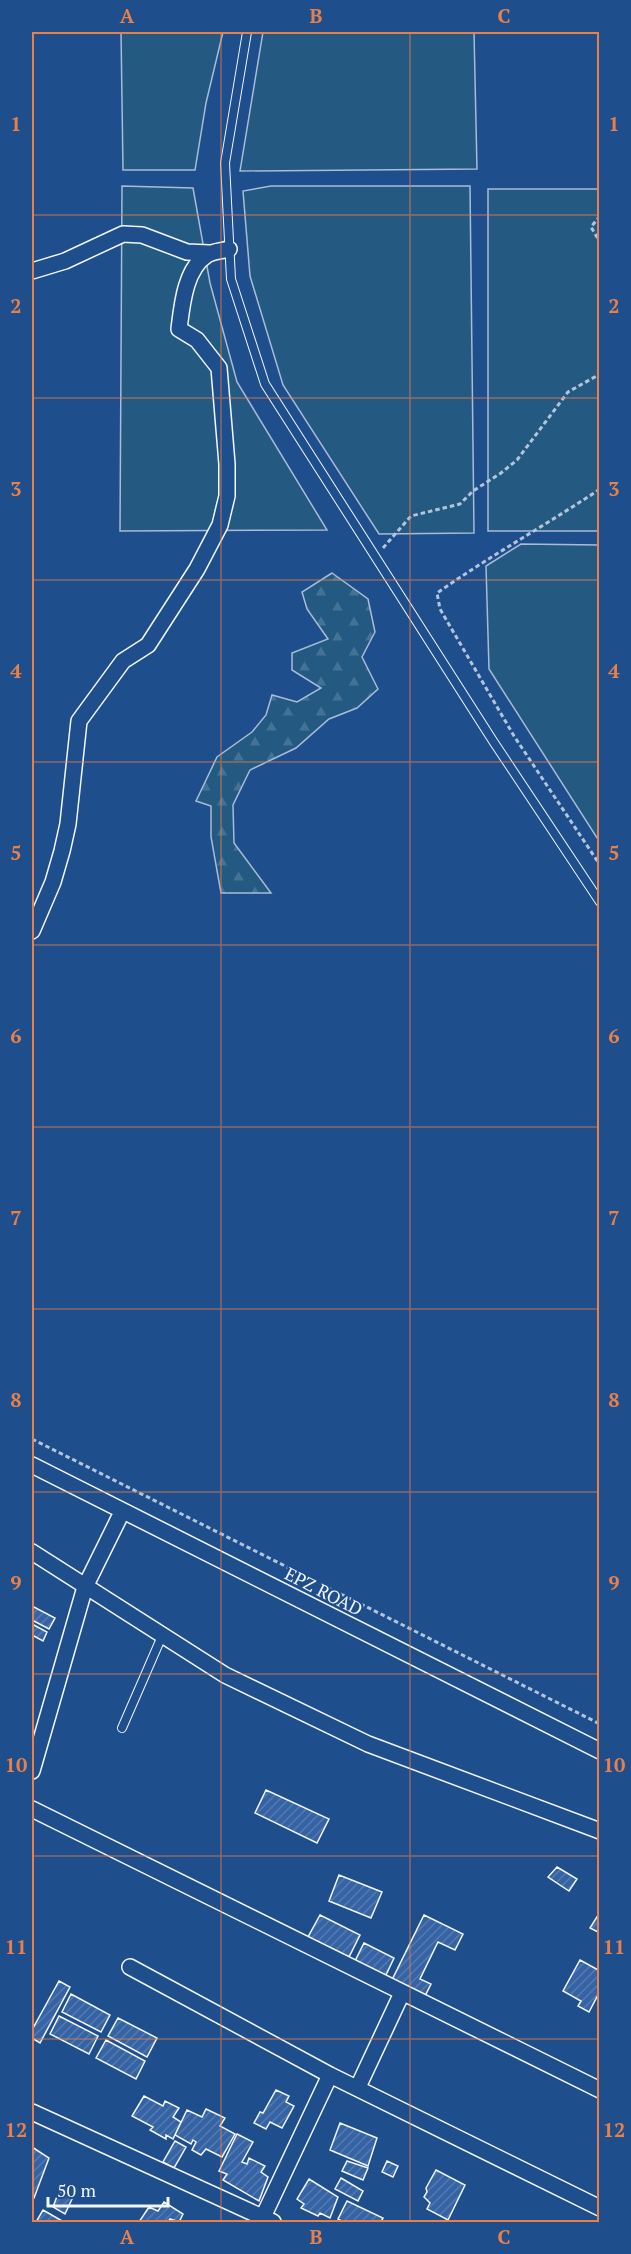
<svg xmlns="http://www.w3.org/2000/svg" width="631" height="2254" font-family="'PT Serif',serif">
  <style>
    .green { fill: #245a82; stroke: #a8bbd7; stroke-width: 1.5 }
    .forest { fill: url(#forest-firs); stroke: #a8bbd7; stroke-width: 1.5 }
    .building { fill: url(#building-hatch); stroke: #f2f6ff; stroke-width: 1.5 }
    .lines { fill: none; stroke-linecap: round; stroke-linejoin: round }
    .lane-casing { stroke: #f2f6ff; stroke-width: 10 }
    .street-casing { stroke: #f2f6ff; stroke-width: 18 }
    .path { stroke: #b3c4dc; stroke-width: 3; stroke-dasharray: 4.5 3; stroke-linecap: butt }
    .lane { stroke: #1f4e8c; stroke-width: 8 }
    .street { stroke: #1f4e8c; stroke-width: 15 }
    .grid { fill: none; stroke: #ea8049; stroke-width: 1.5; stroke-opacity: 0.55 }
    .labels { text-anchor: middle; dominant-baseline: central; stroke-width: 4.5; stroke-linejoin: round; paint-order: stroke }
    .street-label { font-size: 18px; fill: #f2f6ff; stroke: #1f4e8c }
    .neatline { fill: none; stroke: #ea8049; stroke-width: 2 }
    .grid-label { font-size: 20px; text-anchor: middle; font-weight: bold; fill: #ea8049 }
  </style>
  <defs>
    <pattern id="forest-firs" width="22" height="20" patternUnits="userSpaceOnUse" patternTransform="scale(1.5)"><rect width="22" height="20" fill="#245a82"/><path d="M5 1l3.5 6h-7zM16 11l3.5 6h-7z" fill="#447295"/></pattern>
    <pattern id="building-hatch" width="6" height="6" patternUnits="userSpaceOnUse" patternTransform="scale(1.5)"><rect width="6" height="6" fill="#3563a3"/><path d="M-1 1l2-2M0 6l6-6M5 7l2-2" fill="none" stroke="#537ab1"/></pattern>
  </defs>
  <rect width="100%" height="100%" fill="#1f4e8c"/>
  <path class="green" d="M121 32H223L206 103 195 170H123Z
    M263 32H474L477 169 240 171Z
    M122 186 193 188 210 283 237 382 327 530 120 531Z
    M271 186H470L474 533 379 534 283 385 250 276 243 191Z
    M488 189H599V531H488Z
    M521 544 599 545V841L489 669 486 566Z"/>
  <path class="forest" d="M332 573 368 599 375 632 362 657 378 689 357 708 329 719 296 748 250 770 233 805 234 843 271 893H221L211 837V806L196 801 217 757 252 732 266 715 272 695 297 702 321 688 292 670V653L328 639 307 609 302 592Z"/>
  <path class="building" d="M32 1606 55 1618 49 1629 32 1620Z
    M32 1624 47 1632 43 1641 32 1635Z
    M266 1790 329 1819 317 1843 255 1813Z
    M557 1867 577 1879 569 1891 548 1877Z
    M339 1875 382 1892 371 1918 329 1901Z
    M600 1912V1933L590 1928Z
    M320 1915 360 1935 349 1957 308 1937Z
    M424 1915 463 1934 455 1950 438 1942 420 1979 431 1984 423 2000 390 1984Z
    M364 1943 394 1958 385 1977 355 1961Z
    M580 1960 600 1971V1991L589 2012 578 2006 581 2001 563 1991Z
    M59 1981 70 1987 40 2043 32 2038V2030Z
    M71 1994 110 2015 101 2032 62 2012Z
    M59 2016 98 2036 89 2054 50 2034Z
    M118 2018 157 2038 147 2057 108 2036Z
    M106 2040 145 2061 136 2079 96 2058Z
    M276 2090 289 2096 286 2102 294 2106 282 2128 270 2122 266 2129 254 2123 260 2112 263 2113Z
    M144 2096 163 2106 165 2101 179 2108 173 2117 181 2122 173 2139 166 2135V2139L150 2130 153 2127 132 2116Z
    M206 2109 225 2118 220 2126 235 2134 222 2157 206 2149 201 2155 192 2150 196 2142 193 2140 191 2144 175 2135 187 2110 202 2117Z
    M340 2123 377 2138 368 2166 330 2150Z
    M237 2134 253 2142 242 2162 247 2164 249 2158 265 2166 261 2172 268 2177 259 2201 223 2180 227 2174 219 2171Z
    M175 2141 186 2147 174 2168 163 2162Z
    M32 2147 49 2158 34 2198 32 2197Z
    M347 2161 368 2168 363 2180 342 2171Z
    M387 2161 398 2166 393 2177 382 2172Z
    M436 2170 465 2185 448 2220 427 2209 430 2203 424 2197 427 2192 426 2188Z
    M341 2178 363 2191 358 2201 335 2189Z
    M309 2179 338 2197 330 2218 320 2213 318 2216 301 2208 304 2204 297 2199Z
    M59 2191 72 2199 65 2214 53 2207Z
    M347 2201 383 2218 381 2222H343L338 2219Z
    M164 2202 183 2214 179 2222 170 2219 168 2222H139L149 2207 158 2211Z
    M43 2210 64 2222H36Z"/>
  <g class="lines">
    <defs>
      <path id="lane" d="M247 32 225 163 231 279 265 384 493 741 600 902
        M122 1728 162 1636"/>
      <path id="street" d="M32 271 65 261 123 234 142 235 187 252 209 253
        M32 931 53 882 62 851 68 824 79 721 123 661 148 645 197 569 220 525 227 496V464L219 368 197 340 179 329C182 305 185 269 207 255 213 251 222 251 229 249
        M32 1465 600 1751
        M32 1552 225 1675 368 1744 600 1831
        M32 1771 85 1587 122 1512
        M32 1809 600 2090
        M130 1967 330 2075 600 2208
        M358 2087 402 1993
        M32 2112 273 2222
        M263 2217 330 2075"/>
    </defs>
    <use href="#lane" class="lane-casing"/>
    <use href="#street" class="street-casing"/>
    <path class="path" d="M600 216 591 227 600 242
      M600 489C546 525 490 556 437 593L440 609 514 736 600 865
      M383 548 411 516 460 504 473 491 501 473 517 460 568 392 600 374
      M32 1439 600 1724"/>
    <use href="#lane" class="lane"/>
    <use href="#street" class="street"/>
  </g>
  <path class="grid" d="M221 32V2222M410 32V2222M32 215H600M32 398H600M32 580H600M32 762H600M32 945H600M32 1127H600M32 1309H600M32 1492H600M32 1674H600M32 1856H600M32 2039H600"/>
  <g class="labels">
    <g class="street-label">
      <text transform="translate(324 1591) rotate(27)">EPZ ROAD</text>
    </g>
  </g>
  <rect width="631" height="2254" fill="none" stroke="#1f4e8c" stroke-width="66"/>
  <path d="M48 2197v9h120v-9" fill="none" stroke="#f2f6ff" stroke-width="3"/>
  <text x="57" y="2197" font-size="18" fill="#f2f6ff" stroke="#1f4e8c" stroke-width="4.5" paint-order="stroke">50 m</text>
  <rect x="33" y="33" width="565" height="2188" class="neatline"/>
  <g class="grid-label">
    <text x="127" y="23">A</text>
    <text x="316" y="23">B</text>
    <text x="504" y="23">C</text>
    <text x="16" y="131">1</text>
    <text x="614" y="131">1</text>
    <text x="16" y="313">2</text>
    <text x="614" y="313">2</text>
    <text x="16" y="496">3</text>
    <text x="614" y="496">3</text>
    <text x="16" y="678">4</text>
    <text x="614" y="678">4</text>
    <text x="16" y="860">5</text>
    <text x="614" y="860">5</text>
    <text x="16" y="1043">6</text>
    <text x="614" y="1043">6</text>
    <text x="16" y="1225">7</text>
    <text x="614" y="1225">7</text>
    <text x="16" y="1407">8</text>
    <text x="614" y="1407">8</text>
    <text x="16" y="1590">9</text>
    <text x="614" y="1590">9</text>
    <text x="16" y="1772">10</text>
    <text x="614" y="1772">10</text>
    <text x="16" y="1954">11</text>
    <text x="614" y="1954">11</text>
    <text x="16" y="2137">12</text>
    <text x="614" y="2137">12</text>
    <text x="127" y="2244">A</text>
    <text x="316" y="2244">B</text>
    <text x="504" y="2244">C</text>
  </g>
</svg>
